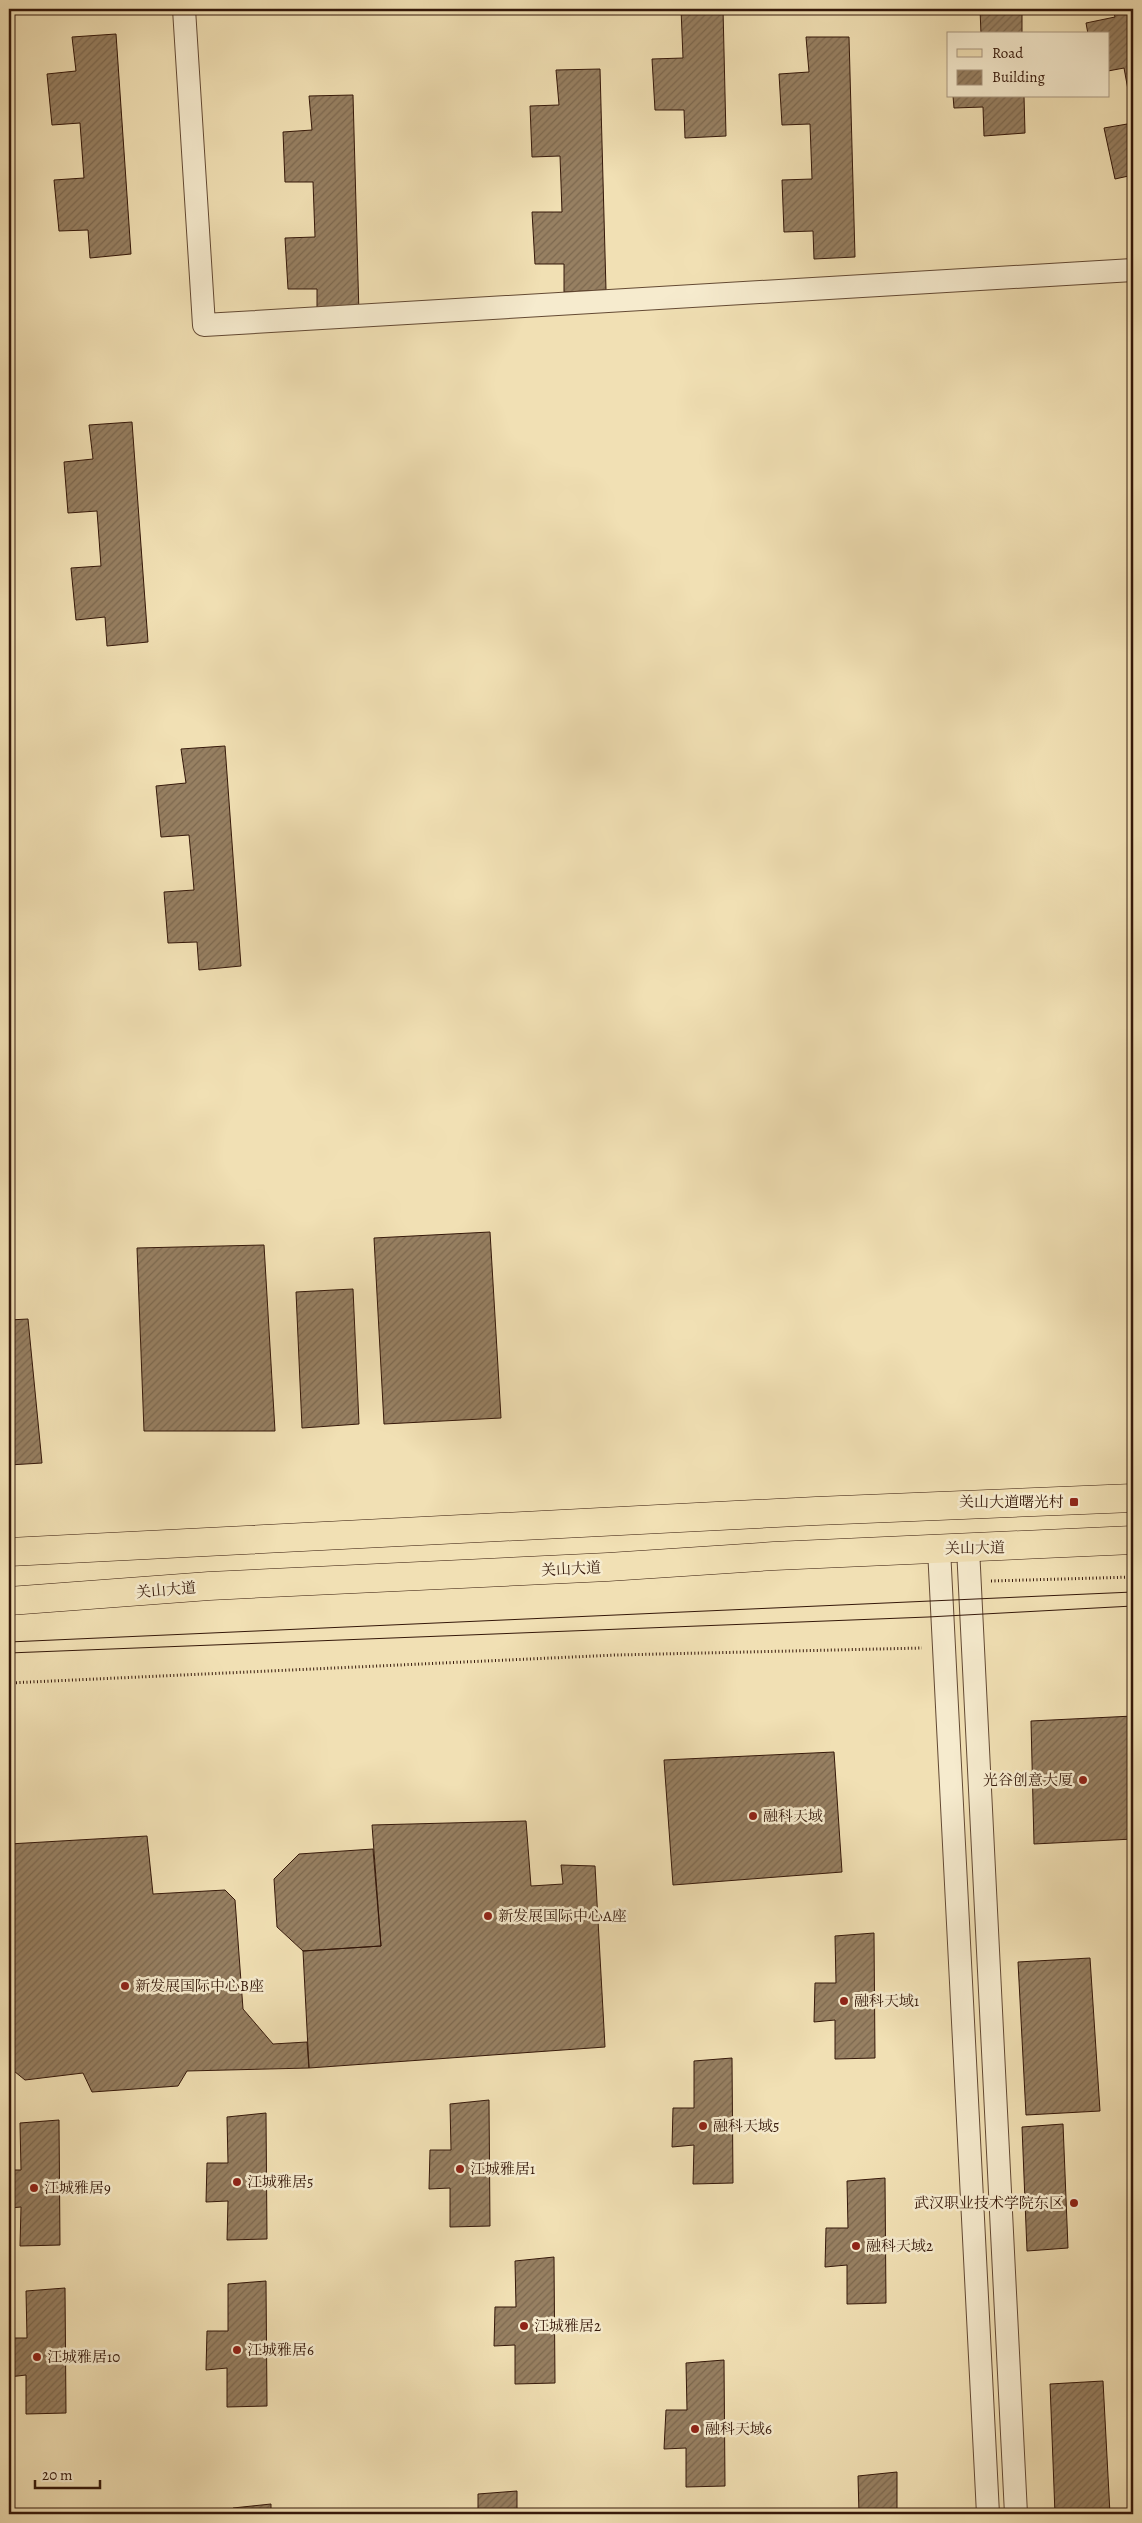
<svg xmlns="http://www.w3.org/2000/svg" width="1142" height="2523" font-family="Alegreya,'Noto Serif SC',serif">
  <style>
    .building { fill: url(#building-hatch); stroke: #35180a }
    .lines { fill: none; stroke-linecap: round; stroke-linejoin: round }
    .minor-casing { stroke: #644a34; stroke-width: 24 }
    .major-casing { stroke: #35180a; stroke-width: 29 }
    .path { stroke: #35180a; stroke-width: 3; stroke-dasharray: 1 2.5; stroke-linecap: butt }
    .minor { stroke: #f6ebce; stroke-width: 22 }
    .major { stroke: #f1e0b4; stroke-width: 28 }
    .tram { stroke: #35180a; stroke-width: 1 }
    .poi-dot { fill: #8f2418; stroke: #f6ebce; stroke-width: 2 }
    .labels { text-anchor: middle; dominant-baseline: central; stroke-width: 5; stroke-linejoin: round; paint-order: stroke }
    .poi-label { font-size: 15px; fill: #35180a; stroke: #f6ebce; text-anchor: start }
    .street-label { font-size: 15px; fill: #35180a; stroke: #f6ebce }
  </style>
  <defs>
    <pattern id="building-hatch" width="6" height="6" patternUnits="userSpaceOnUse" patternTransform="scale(1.25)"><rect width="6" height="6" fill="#978062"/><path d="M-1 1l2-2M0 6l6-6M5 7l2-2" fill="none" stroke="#7c684f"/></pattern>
  </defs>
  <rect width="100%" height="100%" fill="#f1e0b4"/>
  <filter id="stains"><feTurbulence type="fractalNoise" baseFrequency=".004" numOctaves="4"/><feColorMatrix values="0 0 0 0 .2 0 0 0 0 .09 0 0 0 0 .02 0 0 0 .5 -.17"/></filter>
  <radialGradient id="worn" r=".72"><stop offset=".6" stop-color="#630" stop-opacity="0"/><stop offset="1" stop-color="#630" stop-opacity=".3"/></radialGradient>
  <path class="building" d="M681 9H723L726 136 685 138 684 110H655L652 59 683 58Z
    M980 9H1022V34H981Z
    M1113 9H1133V117L1124 68 1108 71V34H1088L1086 23 1115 17Z
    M116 34 131 254 90 258 88 230 59 231 54 180 84 178 80 123 52 125 47 74 76 71 72 37Z
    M806 37H849L855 257 814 259 813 231 784 232 782 180 812 179 810 124 782 125 779 74 809 72Z
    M600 69 606 290 564 292V264H535L532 212H562L560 156 532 157 530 106 559 105 556 70Z
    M353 95 359 315 317 317V289H288L285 238 315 237 313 182H285L283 132 312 130 309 96Z
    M953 96H1024L1025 133 984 136 983 107 954 108Z
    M1133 123V175L1115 179 1104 128Z
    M132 422 148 642 107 646 105 617 76 620 71 568 101 566 97 511 68 513 64 462 93 459 89 425Z
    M225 746 241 966 199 970 197 942 168 943 164 892 194 890 189 835 161 837 156 786 186 783 181 749Z
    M490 1232 501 1418 384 1424 374 1238Z
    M264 1245 275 1431H144L137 1248Z
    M353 1289 359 1424 302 1428 296 1292Z
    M28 1319 42 1463 9 1465V1320Z
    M1133 1716V1839L1034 1844 1031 1721Z
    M834 1752 842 1872 673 1885 664 1760Z
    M526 1821 531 1886 563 1884 561 1865 595 1866 605 2047 309 2068 303 1951 381 1946 372 1825Z
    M147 1836 153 1894 225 1890 235 1900 243 2009 273 2044 307 2042 309 2068 187 2071 178 2086 92 2092 83 2073 25 2080 9 2067V1844Z
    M373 1849 381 1946 303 1951 277 1927 274 1879 299 1854Z
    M874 1933 875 2058 835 2059V2020L814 2022 815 1983H836L835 1936Z
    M1090 1958 1100 2111 1026 2115 1018 1962Z
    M732 2058 733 2183 693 2184 694 2145 672 2147 673 2108H694V2061Z
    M489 2100 490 2226 450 2227V2188L429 2189 430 2150H451L450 2104Z
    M266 2113 267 2239 227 2240 228 2201 206 2202 207 2163H228L227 2117Z
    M59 2120 60 2245 20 2246 21 2207 9 2208V2170H21L20 2123Z
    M1063 2124 1068 2248 1027 2251 1022 2127Z
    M885 2178 886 2303 847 2304V2265L825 2267 826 2228H848L847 2181Z
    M554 2257 555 2383 515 2384V2345L494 2346 495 2307H516L515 2261Z
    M266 2281 267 2406 227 2407V2368L206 2370 207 2331H228V2284Z
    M65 2288 66 2413 26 2414V2375L9 2377V2338H27L26 2291Z
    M724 2360 725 2486 686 2487V2448L664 2449 666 2410H687L686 2363Z
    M1103 2381 1110 2514H1055L1050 2384Z
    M897 2472V2514H859L858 2476Z
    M517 2491V2514H478V2494Z
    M271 2504V2514H233V2508Z
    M81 2510V2514H42V2513Z"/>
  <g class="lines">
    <defs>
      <path id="minor" d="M184 9 204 325 1133 270
        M968 1548 1016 2514
        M939 1549 988 2514"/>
      <path id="major" d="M9 1552 816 1511 1133 1498
        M9 1601 209 1586 608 1567 774 1556 1133 1540"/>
    </defs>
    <use href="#minor" class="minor-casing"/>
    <use href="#major" class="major-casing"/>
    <path class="path" d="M991 1581 1133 1577
      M9 1683 616 1655 922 1648"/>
    <use href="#minor" class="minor"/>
    <use href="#major" class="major"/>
    <path class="tram" d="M9 1642 1133 1592
      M9 1653 928 1617 1133 1606"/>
  </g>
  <g class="poi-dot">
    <rect x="1069" y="1497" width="10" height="10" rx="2.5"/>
    <circle cx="1083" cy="1780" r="5"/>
    <circle cx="753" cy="1816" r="5"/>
    <circle cx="488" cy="1916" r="5"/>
    <circle cx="125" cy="1986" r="5"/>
    <circle cx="844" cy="2001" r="5"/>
    <circle cx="703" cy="2126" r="5"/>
    <circle cx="460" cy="2169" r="5"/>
    <circle cx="237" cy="2182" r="5"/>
    <circle cx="34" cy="2188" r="5"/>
    <circle cx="1074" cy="2203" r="5"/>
    <circle cx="856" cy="2246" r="5"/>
    <circle cx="524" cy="2326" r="5"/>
    <circle cx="237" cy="2350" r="5"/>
    <circle cx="37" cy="2357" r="5"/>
    <circle cx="695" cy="2429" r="5"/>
  </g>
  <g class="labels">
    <g class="poi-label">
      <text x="1064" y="1502" text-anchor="end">关山大道曙光村</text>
      <text x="1073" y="1780" text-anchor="end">光谷创意大厦</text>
      <text x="763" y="1816">融科天域</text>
      <text x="498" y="1916">新发展国际中心A座</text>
      <text x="135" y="1986">新发展国际中心B座</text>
      <text x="854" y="2001">融科天域1</text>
      <text x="713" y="2126">融科天域5</text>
      <text x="470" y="2169">江城雅居1</text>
      <text x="247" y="2182">江城雅居5</text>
      <text x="44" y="2188">江城雅居9</text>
      <text x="1064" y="2203" text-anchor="end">武汉职业技术学院东区</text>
      <text x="866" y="2246">融科天域2</text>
      <text x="534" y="2326">江城雅居2</text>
      <text x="247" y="2350">江城雅居6</text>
      <text x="47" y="2357">江城雅居10</text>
      <text x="705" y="2429">融科天域6</text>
    </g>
    <g class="street-label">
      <text transform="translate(975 1548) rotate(-1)">关山大道</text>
      <text transform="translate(571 1569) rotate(-3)">关山大道</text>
      <text transform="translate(166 1590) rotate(-5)">关山大道</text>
    </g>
  </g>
  <rect width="1142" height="2523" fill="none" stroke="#f1e0b4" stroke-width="30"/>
  <rect x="10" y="10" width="1122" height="2503" fill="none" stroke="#35180a" stroke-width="2.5"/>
  <rect x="15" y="15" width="1112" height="2493" fill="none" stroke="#35180a"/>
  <rect x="947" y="32" width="162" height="65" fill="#f6ebce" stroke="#a99780"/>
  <rect x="957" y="49" width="25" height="8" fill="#f1e0b4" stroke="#a99780"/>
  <text x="992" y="58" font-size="15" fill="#35180a">Road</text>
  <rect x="957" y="70" width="25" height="15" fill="url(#building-hatch)" stroke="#a99780"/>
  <text x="992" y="82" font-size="15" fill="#35180a">Building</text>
  <path d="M35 2480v8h65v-8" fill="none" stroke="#35180a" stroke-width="2.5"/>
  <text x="42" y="2480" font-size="15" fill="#35180a" stroke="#f6ebce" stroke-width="4" paint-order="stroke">20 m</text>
  <rect width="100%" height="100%" filter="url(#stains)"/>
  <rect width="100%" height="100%" fill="url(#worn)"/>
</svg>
